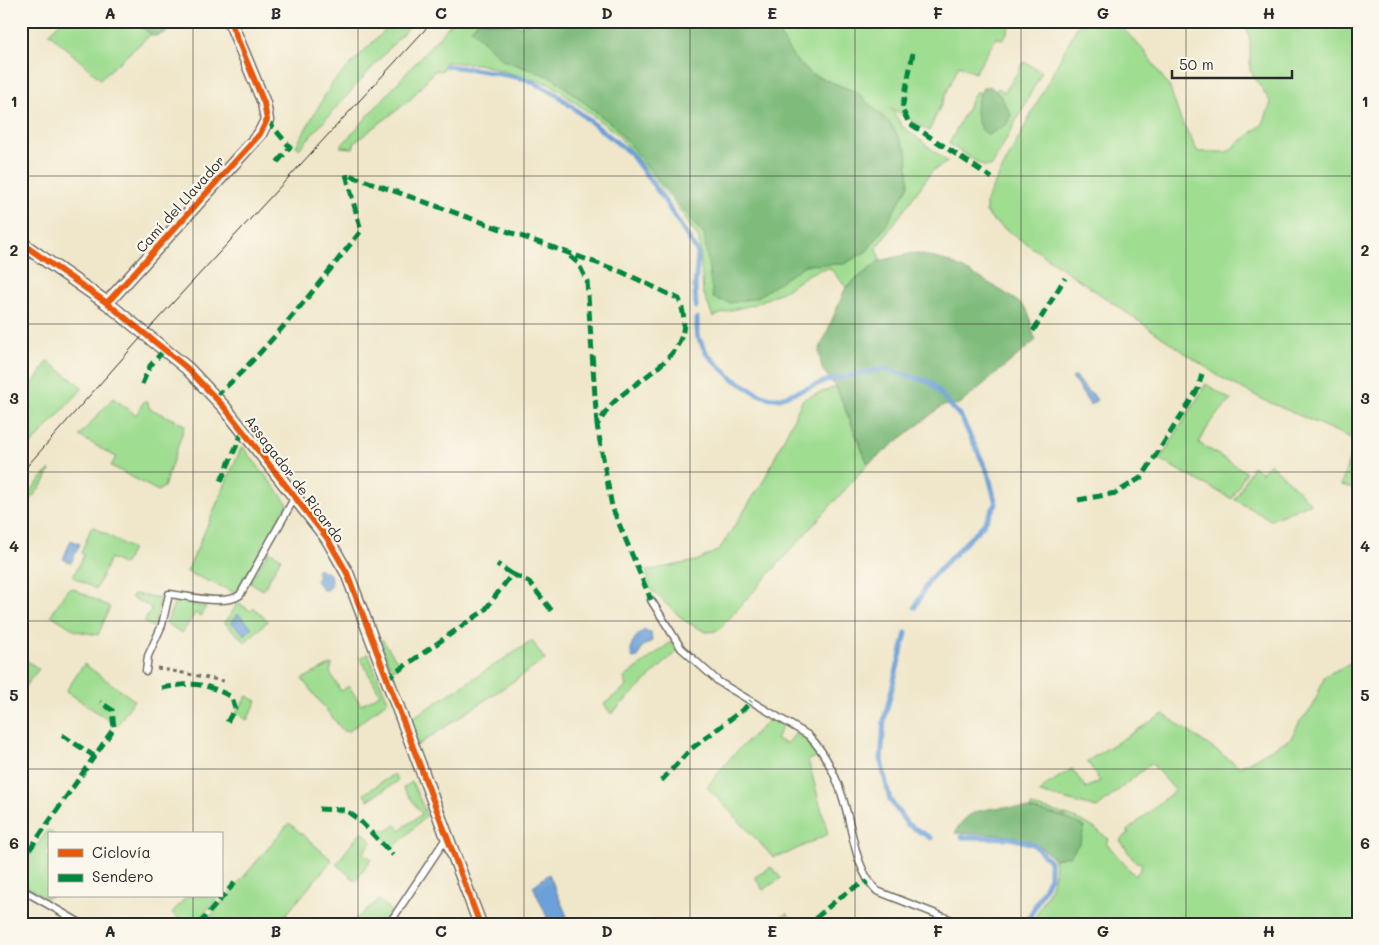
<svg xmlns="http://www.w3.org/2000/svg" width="1379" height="945" font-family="Mali,sans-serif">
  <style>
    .green { fill: #9fdd91; stroke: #65845e }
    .forest { fill: #7fbc7b; stroke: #557453 }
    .water { fill: #6ca0d8; stroke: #4c6682 }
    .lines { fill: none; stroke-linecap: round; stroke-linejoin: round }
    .stream { stroke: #6ca0d8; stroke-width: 5 }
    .service-casing { stroke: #706d63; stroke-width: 9 }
    .minor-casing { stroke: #706d63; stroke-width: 15 }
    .path { stroke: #706d63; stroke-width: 3; stroke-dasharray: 4 4; stroke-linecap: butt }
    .service { stroke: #fff; stroke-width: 6 }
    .minor { stroke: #fff; stroke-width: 12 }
    .tram { stroke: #2b2b2b; stroke-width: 1 }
    .quiet { stroke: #00873e; stroke-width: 5; stroke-dasharray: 10 5; stroke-linecap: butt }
    .cycleway-casing { stroke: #fbf7ec; stroke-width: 9 }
    .cycleway { stroke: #e8590c; stroke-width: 6 }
    .grid { fill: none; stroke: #2b2b2b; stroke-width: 1; stroke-opacity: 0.55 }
    .labels { text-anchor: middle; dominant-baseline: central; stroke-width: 4.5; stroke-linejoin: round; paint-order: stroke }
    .street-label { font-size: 14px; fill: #2b2b2b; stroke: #fbf7ec }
    .neatline { fill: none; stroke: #2b2b2b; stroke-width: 2 }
    .grid-label { font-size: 16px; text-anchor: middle; font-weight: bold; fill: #2b2b2b }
  </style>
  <rect width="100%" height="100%" fill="#fbf7ec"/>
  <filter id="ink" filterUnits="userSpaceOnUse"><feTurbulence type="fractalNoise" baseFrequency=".02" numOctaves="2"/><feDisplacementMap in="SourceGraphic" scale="10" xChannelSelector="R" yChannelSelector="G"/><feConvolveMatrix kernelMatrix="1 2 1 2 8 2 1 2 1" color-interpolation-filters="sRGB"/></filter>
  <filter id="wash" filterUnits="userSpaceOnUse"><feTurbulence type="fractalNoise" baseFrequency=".0096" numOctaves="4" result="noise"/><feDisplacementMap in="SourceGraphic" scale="20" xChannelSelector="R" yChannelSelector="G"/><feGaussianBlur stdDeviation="1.12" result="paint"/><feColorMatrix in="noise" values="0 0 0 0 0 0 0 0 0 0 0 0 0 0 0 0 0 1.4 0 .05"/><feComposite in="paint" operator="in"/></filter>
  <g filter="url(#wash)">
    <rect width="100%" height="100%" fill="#f0e7ca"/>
    <path class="green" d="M61 21H166L100 79 49 33Z
      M387 21H414L299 149 296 146 332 83 390 25Z
      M453 21H1013L1003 40 997 37 975 73 959 65 929 131 891 108 902 126 948 162 933 170 877 247 880 261 846 287 830 268 821 269 807 275 788 289 753 305 731 310 713 317 703 292 699 239 676 205 616 133 552 85 478 64 444 62 443 70 434 71 409 101 355 142 353 148 340 147Z
      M1080 21H1116L1145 52 1170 88 1180 118 1198 152H1227L1263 124 1271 103 1250 70V41L1245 21H1358V441L1264 400 1220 377 992 220 986 212V201L992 189Z
      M1024 62 1042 72 992 166H983L949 144 976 91 990 99 998 88 1005 92Z
      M48 361 83 388 21 456V401Z
      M1206 384 1231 400 1211 421 1199 443 1246 472 1232 499 1160 460Z
      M836 387 868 464 718 631 706 632 685 621 651 590 646 571 696 561 719 550 764 480 803 399Z
      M113 398 136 415 144 401 148 402 149 408 185 425 164 487 158 491 111 466 116 457 79 436Z
      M242 446 288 504 236 593 187 572Z
      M1351 454 1358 456V490L1341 485Z
      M1270 463 1311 503 1271 520 1235 500 1253 466 1262 473Z
      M50 469 45 481 21 512V501Z
      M92 526 132 549 124 565 110 558 96 589 73 577 84 555 81 553Z
      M269 551 281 558 263 590 250 582Z
      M72 588 110 607 98 635 76 631 51 615 67 590Z
      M134 594 160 598 154 628 144 622 152 608 131 597Z
      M176 600 206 607 200 616 195 613 182 633 166 623Z
      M238 603 251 611 254 608 268 621 245 642 225 623Z
      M382 639 400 665 391 670 380 641Z
      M532 641 545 660 418 745 409 720Z
      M671 642 677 651 611 714 604 704 627 686 624 678Z
      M368 654 388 701 349 731H343L302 679 332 664 330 673 341 691 349 686 361 705 380 694 360 658Z
      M21 657 39 669 21 691Z
      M1358 659V924H1032C1042 901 1058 884 1054 859L1070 856 1066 817 1029 809 1031 806C1058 812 1088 819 1109 840L1106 843 1135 876 1140 870 1142 863 1135 862 1120 840 1129 833 1127 831 1175 790 1151 763 1097 808 1040 793 1045 786 1072 769 1086 788 1100 781 1087 761 1163 714 1240 767 1291 738 1300 721 1312 708 1325 676Z
      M84 664 134 700 117 726 66 691Z
      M247 696 257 701 247 720 236 713Z
      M770 719 783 725 776 739 787 744 796 733 810 743 819 756 808 760 828 834 786 854 773 857 707 787 732 756Z
      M394 774 398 781 368 800 364 794Z
      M412 782 427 815 393 848 378 833 384 829 387 831 396 825 400 830 422 814 403 788Z
      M289 823 332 860 278 924H204Z
      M48 830 54 834H49V848L45 854 49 857V896H52L46 898 21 883V869Z
      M362 831 372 842 363 853 371 859 356 881 336 864Z
      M771 867 781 878 763 890 755 877Z
      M187 896H217L218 898 194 924H184L172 913Z
      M379 900 392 912 384 924H349Z
      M787 913 795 924 773 923Z"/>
    <path class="forest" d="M133 21H178C174 30 163 35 153 36Z
      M479 21 520 26 535 21H771L794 58 811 74 856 92 890 123 907 151 909 185 885 227 867 251 844 264 805 265 756 298 730 303 713 298 704 235 614 126 553 78 503 60 471 29Z
      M990 86 999 94 1011 114 1007 124 988 135C972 124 974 102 983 88Z
      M913 253C924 255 935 258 946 261 959 265 1017 298 1025 308 1032 316 1030 330 1036 340L960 404 942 406 868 464 836 387 822 369 819 351 846 287 880 261Z
      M1004 807C1033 809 1059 813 1085 827L1080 842 1070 856 1054 859C1028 830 991 835 955 833 966 810 981 810 1004 807Z"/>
    <path class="water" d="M1076 376 1088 392 1092 393 1097 400 1090 405 1072 378Z
      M71 540 80 544 71 563 63 559Z
      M318 568 330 574 332 585 328 590H323L316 581 318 577 316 570Z
      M238 614 252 627 245 635 231 622Z
      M645 630 651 633 652 641 642 647 638 658H633C627 649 635 634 645 630Z
      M549 874 569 921 566 924H550L533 886Z"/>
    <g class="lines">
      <path class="stream" d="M446 66 479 70 526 79 556 94 630 153 661 195 698 253 695 288 696 307
        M697 318V335L707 354 732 378 760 395 771 398H780L829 380 884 369 930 382 961 417 988 473 996 504 983 525 930 579 915 607
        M906 633 884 720 881 761 890 800 907 824 931 838
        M962 837 1010 838 1033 844 1050 861V877L1026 924"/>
    </g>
  </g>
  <g filter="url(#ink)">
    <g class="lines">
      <defs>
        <path id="service" d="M651 600 681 648 719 682 808 735C830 757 841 787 848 817 854 842 858 872 877 891L962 924
          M146 671 148 656 162 625 169 594C188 596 225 606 240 595L295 497
          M21 889 82 924
          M389 924 447 837"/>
        <path id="minor" d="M21 243 107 303 187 368 224 407 327 538 347 573 480 924
          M107 303 260 134 267 120 264 103 230 21"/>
      </defs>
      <use href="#service" class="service-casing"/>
      <use href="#minor" class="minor-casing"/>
      <path class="path" d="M157 668 224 681"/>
      <use href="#service" class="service"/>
      <use href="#minor" class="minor"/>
      <path class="tram" d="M21 473 145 333 433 21"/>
      <path class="quiet" d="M913 53 902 109 909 123 992 178
        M267 120 290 147 275 165
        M570 256 578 263 587 281 597 425
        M1033 331 1065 278
        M142 384 150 366 165 349
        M215 397C270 348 315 288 361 231L346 174 622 272 679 299C700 352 648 371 616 400 608 407 603 417 597 425L612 507 651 600
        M221 481 243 431
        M1078 500 1116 493 1142 477 1198 389 1202 374
        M512 574 529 582 552 611
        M386 679 485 610 512 574 497 564
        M162 688C194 682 202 682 232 697L235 708 226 724
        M62 735 94 756
        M661 781 691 749 745 708 751 701
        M319 809 345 810 358 819 393 855
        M21 862 114 728 112 710 100 702
        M816 918C831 905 848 888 868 882
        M199 924 238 879"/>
      <defs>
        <path id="cycleway" d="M21 243 107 303 187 368 224 407 327 538 347 573 480 924
          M107 303 260 134 267 120 264 103 230 21"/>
      </defs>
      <use href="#cycleway" class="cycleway-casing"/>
      <use href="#cycleway" class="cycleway"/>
    </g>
  </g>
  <path class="grid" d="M193 21V834M358 21V924M524 21V924M690 21V924M855 21V924M1021 21V924M1186 21V924M21 176H1358M21 324H1358M21 472H1358M21 621H1358M21 769H1358M193 896V924"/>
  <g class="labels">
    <g class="street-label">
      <text transform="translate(180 204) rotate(-48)">Camí del Llavador</text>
      <text transform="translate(295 479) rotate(53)">Assagador de Ricardo</text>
    </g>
  </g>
  <rect width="1379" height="945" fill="none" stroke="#fbf7ec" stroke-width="55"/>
  <rect x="48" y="832" width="175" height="65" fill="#fbf7ec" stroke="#a8a59f"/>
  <rect x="58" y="849" width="25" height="8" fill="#e8590c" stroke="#a8a59f"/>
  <text x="92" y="858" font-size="15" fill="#2b2b2b">Ciclovía</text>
  <rect x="58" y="874" width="25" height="8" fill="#00873e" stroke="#a8a59f"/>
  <text x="92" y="882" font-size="15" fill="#2b2b2b">Sendero</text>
  <path d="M1172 70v8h120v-8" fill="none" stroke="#2b2b2b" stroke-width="2.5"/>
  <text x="1179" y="70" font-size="15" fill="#2b2b2b" stroke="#fbf7ec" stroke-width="4" paint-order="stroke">50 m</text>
  <rect x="28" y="28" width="1324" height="890" class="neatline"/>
  <g class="grid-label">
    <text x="110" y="19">A</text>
    <text x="276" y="19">B</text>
    <text x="441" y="19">C</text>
    <text x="607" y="19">D</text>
    <text x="772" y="19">E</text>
    <text x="938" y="19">F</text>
    <text x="1103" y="19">G</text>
    <text x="1269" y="19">H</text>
    <text x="14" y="107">1</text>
    <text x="1365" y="107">1</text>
    <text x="14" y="256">2</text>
    <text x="1365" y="256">2</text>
    <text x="14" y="404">3</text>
    <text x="1365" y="404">3</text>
    <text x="14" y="552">4</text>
    <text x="1365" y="552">4</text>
    <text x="14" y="701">5</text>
    <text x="1365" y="701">5</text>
    <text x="14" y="849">6</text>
    <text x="1365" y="849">6</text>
    <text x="110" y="937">A</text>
    <text x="276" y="937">B</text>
    <text x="441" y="937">C</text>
    <text x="607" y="937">D</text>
    <text x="772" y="937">E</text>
    <text x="938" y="937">F</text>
    <text x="1103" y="937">G</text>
    <text x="1269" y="937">H</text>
  </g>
</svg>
